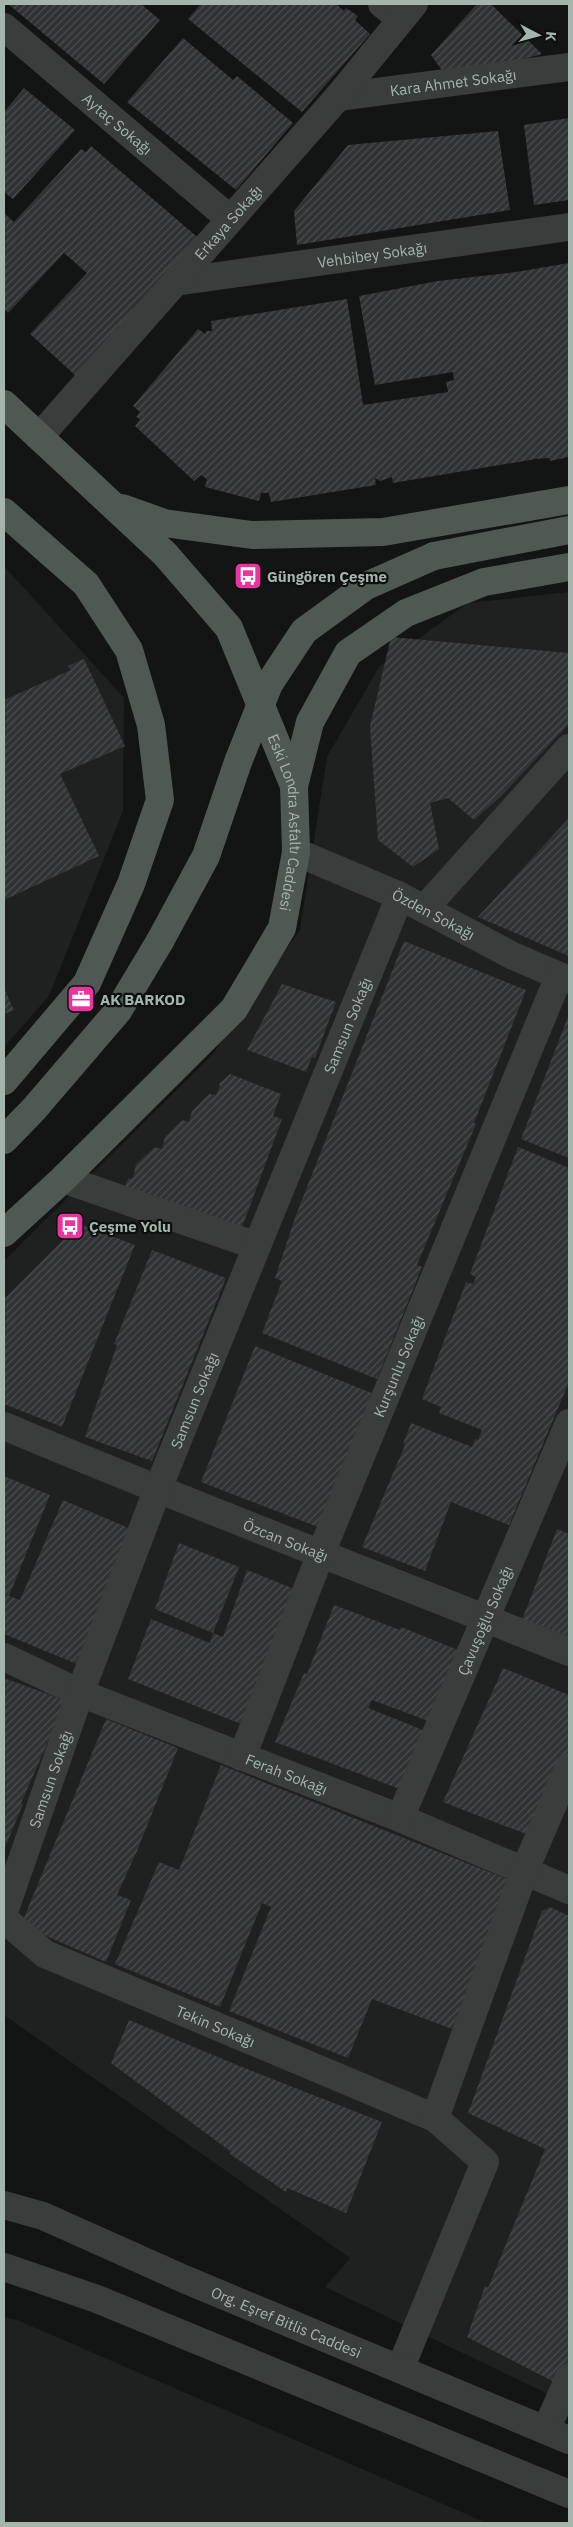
<svg xmlns="http://www.w3.org/2000/svg" width="573" height="2527" font-family="'IBM Plex Sans',sans-serif">
  <style>
    .built { fill: #1f2121 }
    .building { fill: url(#building-hatch) }
    .lines { fill: none; stroke-linecap: round; stroke-linejoin: round }
    .minor { stroke: #393e3c; stroke-width: 28 }
    .tertiary { stroke: #393e3c; stroke-width: 28 }
    .primary { stroke: #505854; stroke-width: 28 }
    .primary-bridge { stroke: #505854; stroke-width: 28 }
    .labels { text-anchor: middle; dominant-baseline: central; stroke-width: 4.5; stroke-linejoin: round; paint-order: stroke }
    .street-label { font-size: 15px; fill: #a5b4ac; stroke: #0e0f0f }
    .poi-label { font-size: 15px; font-weight: bold; fill: #a5b4ac; stroke: #0e0f0f; text-anchor: start }
  </style>
  <defs>
    <pattern id="building-hatch" width="6" height="6" patternUnits="userSpaceOnUse" patternTransform="scale(1.25)"><rect width="6" height="6" fill="#303333"/><path d="M-1 1l2-2M0 6l6-6M5 7l2-2" fill="none" stroke="#4b4e4e"/></pattern>
  </defs>
  <rect width="100%" height="100%" fill="#131414"/>
  <path class="built" d="M4 566 124 698 123 811 49 996 4 1047Z
    M569 592V2404L325 2287 350 2258 4 2015V1261L212 1055 300 930 327 757 379 667 468 603Z
    M4 2317 17 2320 487 2523H4Z"/>
  <path class="building" d="M8 4H141L160 20 104 84Z
    M201 4H336L344 11 346 8 358 16 355 20 370 34 302 112 188 19Z
    M477 4H491L542 54 448 79 431 55Z
    M183 38 233 80 237 76 293 123 236 190 127 102Z
    M24 88 75 130 13 199 4 192V112Z
    M569 118V200L534 205 524 125Z
    M498 131 510 210 297 245 294 211 348 145Z
    M91 146 202 241 76 376 30 334 87 273 64 253 8 313 4 309V213L14 222 81 149 86 152Z
    M569 263V457L550 461 549 458 536 459 393 483 392 477 380 481 375 478 376 485 271 502 269 493H261L259 501 205 487 207 479 201 475 194 481 135 426 140 419 136 417 140 412 133 406 198 329 205 334 207 331H212L211 321 347 299 363 405 448 392 446 382 454 380 453 372 375 385 359 296 438 281 516 272Z
    M391 637 569 653V724L500 797 474 820 448 798 430 803 439 849 413 867 378 840 370 726Z
    M84 659 125 746 60 774 99 856 4 900V700L71 670 68 666Z
    M569 818V956L478 917Z
    M404 941 526 990 474 1123 476 1124 417 1265 422 1267 377 1379 262 1333 282 1281 275 1278 296 1215Z
    M282 984 336 1002 315 1058 312 1057 306 1072 247 1050Z
    M4 988 14 1010 4 1014Z
    M569 1014V1158L521 1139Z
    M230 1074 281 1094 273 1116 282 1119 241 1230 125 1186 128 1179 133 1178 136 1164 155 1147 162 1149 165 1137 182 1120 189 1122 192 1111 209 1094 216 1095 220 1086 219 1084Z
    M518 1147 569 1168V1382L509 1525 451 1502 425 1571 362 1547 405 1445 403 1444 411 1423 472 1447 475 1439 478 1440 482 1430 439 1413 441 1407 422 1399 466 1282 473 1284 476 1277 470 1274Z
    M79 1224 135 1245 62 1427 4 1404V1299Z
    M152 1250 226 1278 152 1461 85 1437 117 1345 114 1344Z
    M255 1346 374 1394 318 1527 201 1482Z
    M4 1476 50 1495 9 1596 20 1600 63 1500 131 1529 77 1664 4 1634Z
    M557 1529 569 1534V1639L522 1620Z
    M179 1543 239 1567 213 1633 155 1609Z
    M247 1570 297 1590 246 1726 128 1679 151 1619 210 1643 213 1633 223 1637Z
    M334 1605 400 1630 401 1627 463 1652 434 1723 372 1700 368 1708 428 1732 405 1791 275 1742 304 1673 307 1674Z
    M503 1668 569 1695V1752L531 1836 443 1802Z
    M4 1678 66 1701 21 1803 23 1804 4 1850Z
    M106 1719 178 1748 137 1851 117 1895 131 1900 106 1962 21 1925Z
    M221 1765 512 1881 452 2029 372 1999 348 2058 229 2011 271 1907 262 1903 220 2007 115 1964 159 1862 179 1870Z
    M550 1907 569 1916V2375L564 2387 467 2337 485 2286 488 2288 545 2149 468 2113 542 1911Z
    M129 2020 242 2067 382 2122 346 2213 287 2188 286 2192 230 2154V2151L111 2063Z"/>
  <g class="lines">
    <g class="minor">
      <path d="M382 4 401 19"/>
      <path id="s1" d="M4 27 230 219"/>
      <path id="s2" d="M338 97 569 67"/>
      <path id="s3" d="M175 282 569 227"/>
      <path id="s4" d="M39 437 338 97 414 4"/>
      <path id="s5" d="M296 852 400 896 513 956 569 980"/>
      <path d="M424 909 569 748"/>
      <path d="M63 1179 257 1246"/>
      <path id="s6" d="M4 1426C191 1505 381 1576 569 1652"/>
      <path id="s7" d="M4 1657 80 1693 400 1818 569 1890"/>
      <path id="s8" d="M242 1757 321 1553 559 976"/>
      <path id="s9" d="M400 1818 569 1423"/>
      <path id="s10" d="M4 1912 80 1693 157 1491 400 896"/>
      <path id="s11" d="M4 1919 45 1954 435 2118 485 2162 400 2369"/>
      <path d="M435 2118 524 1872 569 1767"/>
      <path d="M546 2430 569 2378"/>
    </g>
    <g class="tertiary">
      <path id="s12" d="M4 2205 43 2216 184 2279 569 2440"/>
      <path d="M4 2267 97 2299 569 2494"/>
    </g>
    <g class="primary">
      <path id="s13" d="M4 404 165 554 229 628 294 786 296 852 282 928 234 1009 63 1179 4 1233"/>
      <path d="M122 508 164 523 252 535 383 532 569 500"/>
      <path d="M4 512 86 584 129 650 151 725 160 800 131 884 87 983 4 1081"/>
      <path d="M434 556 569 530"/>
      <path d="M294 786 310 722 348 653 406 613 484 582 569 567"/>
      <path d="M4 1140 34 1109 118 1011 160 941"/>
    </g>
    <path class="primary-bridge" d="M160 941 206 856 238 762 269 684 304 631 366 586 434 556"/>
  </g>
  <defs>
    <symbol id="bus-square" viewBox="-11 -11 22 22"><rect x="-9" y="-9" width="18" height="18" rx="4" fill="#e9369f" stroke="#0e0f0f"/><path d="M-5-6H5V4H4V6H2V4H-2V6H-4V4H-5ZM-3.5-4V0h7V-4ZM-3.5 1.2v1.5H-2V1.2ZM2 1.2v1.5H3.5V1.2Z" fill="#fff"/></symbol>
    <symbol id="office-square" viewBox="-11 -11 22 22"><rect x="-9" y="-9" width="18" height="18" rx="4" fill="#e9369f" stroke="#0e0f0f"/><path d="M-6-3h4V-5.5h4V-3h4V5H-6ZM-1-4.5V-3h2v-1.5ZM-6 0V1H6V0Z" fill="#fff"/></symbol>
  </defs>
  <g fill-rule="evenodd">
    <use href="#bus-square" x="232" y="560" width="32" height="32"/>
    <use href="#office-square" x="65" y="983" width="32" height="32"/>
    <use href="#bus-square" x="54" y="1210" width="32" height="32"/>
  </g>
  <g class="labels">
    <g class="street-label">
      <text stroke="none"><textPath href="#s2" startOffset="116">Kara Ahmet Sokağı</textPath></text>
      <text stroke="none"><textPath href="#s1" startOffset="149">Aytaç Sokağı</textPath></text>
      <text stroke="none"><textPath href="#s4" startOffset="286">Erkaya Sokağı</textPath></text>
      <text stroke="none"><textPath href="#s3" startOffset="199">Vehbibey Sokağı</textPath></text>
      <text stroke="none"><textPath href="#s13" startOffset="524">Eski Londra Asfaltı Caddesi</textPath></text>
      <text stroke="none"><textPath href="#s5" startOffset="151">Özden Sokağı</textPath></text>
      <text stroke="none"><textPath href="#s10" startOffset="951">Samsun Sokağı</textPath></text>
      <text stroke="none"><textPath href="#s8" startOffset="421">Kurşunlu Sokağı</textPath></text>
      <text stroke="none"><textPath href="#s10" startOffset="546">Samsun Sokağı</textPath></text>
      <text stroke="none"><textPath href="#s6" startOffset="304">Özcan Sokağı</textPath></text>
      <text stroke="none"><textPath href="#s9" startOffset="215">Çavuşoğlu Sokağı</textPath></text>
      <text stroke="none"><textPath href="#s7" startOffset="306">Ferah Sokağı</textPath></text>
      <text stroke="none"><textPath href="#s10" startOffset="141">Samsun Sokağı</textPath></text>
      <text stroke="none"><textPath href="#s11" startOffset="239">Tekin Sokağı</textPath></text>
      <text stroke="none"><textPath href="#s12" startOffset="306">Org. Eşref Bitlis Caddesi</textPath></text>
    </g>
    <g class="poi-label">
      <text x="267" y="576">Güngören Çeşme</text>
      <text x="100" y="999">AK BARKOD</text>
      <text x="89" y="1226">Çeşme Yolu</text>
    </g>
  </g>
  <rect width="573" height="2527" fill="none" stroke="#a5b4ac" stroke-width="10"/>
  <g transform="translate(538 35) rotate(96)" stroke="#0e0f0f" stroke-width="4" paint-order="stroke">
  <path d="M0-4L9 19L0 12L-9 19Z" fill="#a5b4ac"/>
  <text y="-8" font-size="14" font-weight="bold" text-anchor="middle" fill="#a5b4ac">K</text>
  </g>
</svg>
